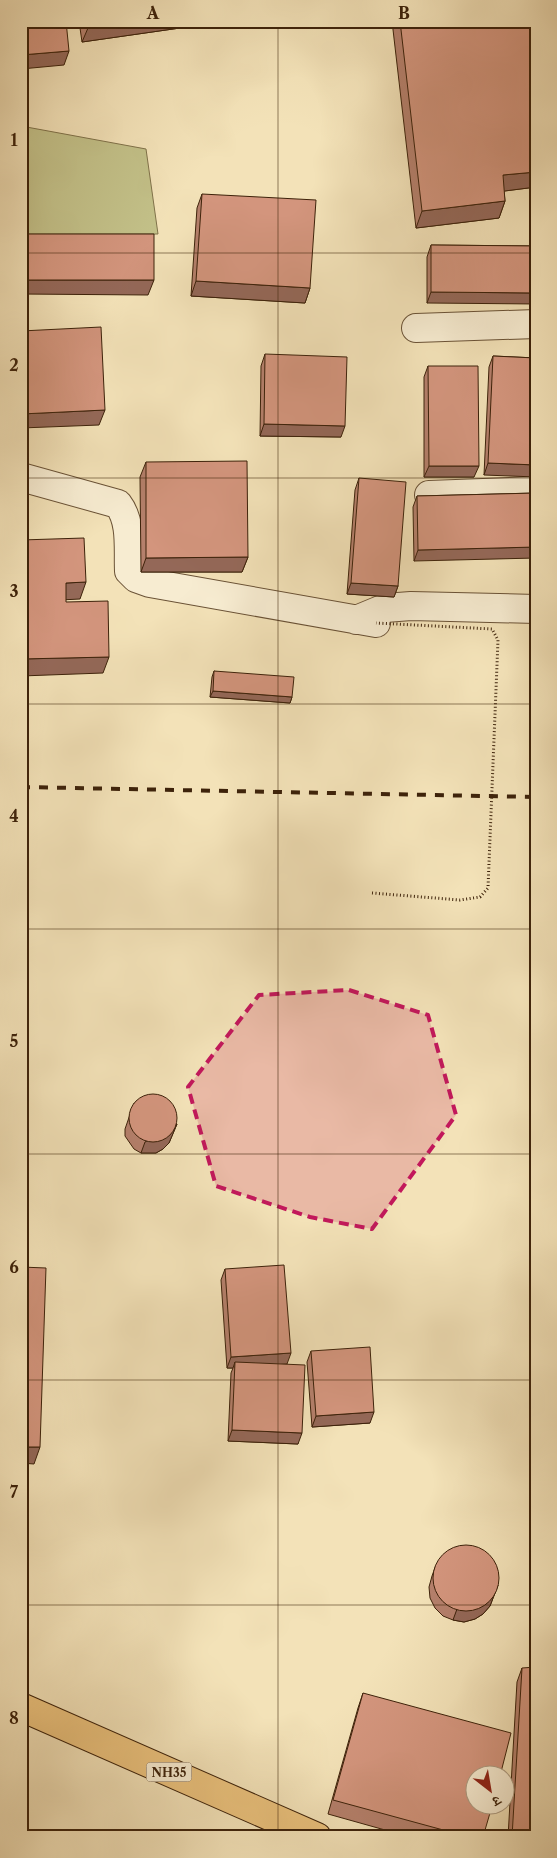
<svg xmlns="http://www.w3.org/2000/svg" width="557" height="1858" font-family="'Libre Caslon Text','Noto Serif Devanagari',serif">
  <style>
    .green { fill: #c3c189; stroke: #80724a }
    .lines { fill: none; stroke-linecap: round; stroke-linejoin: round }
    .minor-casing { stroke: #6a5236; stroke-width: 30 }
    .highway-casing { stroke: #3d220a; stroke-width: 30 }
    .minor { stroke: #f7ecd1; stroke-width: 28 }
    .highway { stroke: #eac17c; stroke-width: 28 }
    .rail { stroke: #3d220a; stroke-width: 4; stroke-dasharray: 9 9; stroke-linecap: butt }
    .path-bridge { stroke: #3d220a; stroke-width: 3; stroke-dasharray: 1 2.5; stroke-linecap: butt }
    .wall { fill: #b5806c; stroke: #3d220a }
    .shaded-wall { fill: #946858; stroke: #3d220a }
    .building { fill: #d3957d; stroke: #3d220a }
    .marked { fill: #c2185b; fill-opacity: 0.2; stroke: #c2185b; stroke-width: 4; stroke-dasharray: 10 6; stroke-linejoin: round }
    .grid { fill: none; stroke: #3d220a; stroke-width: 1; stroke-opacity: 0.55 }
    .labels { text-anchor: middle; dominant-baseline: central; stroke-width: 4.5; stroke-linejoin: round; paint-order: stroke }
    .shield { fill: #f7ecd1; stroke: #755f46; stroke-width: 1 }
    .shield-label { font-size: 12px; font-weight: bold; fill: #3d220a }
    .neatline { fill: none; stroke: #3d220a; stroke-width: 2 }
    .grid-label { font-size: 16px; text-anchor: middle; font-weight: bold; fill: #3d220a }
  </style>
  <rect width="100%" height="100%" fill="#f3e2b8"/>
  <filter id="stains"><feTurbulence type="fractalNoise" baseFrequency=".004" numOctaves="4"/><feColorMatrix values="0 0 0 0 .2 0 0 0 0 .09 0 0 0 0 .02 0 0 0 .5 -.17"/></filter>
  <radialGradient id="worn" r=".72"><stop offset=".6" stop-color="#630" stop-opacity="0"/><stop offset="1" stop-color="#630" stop-opacity=".3"/></radialGradient>
  <path class="green" d="M21 126 146 149 158 234H21Z"/>
  <g class="lines">
    <defs>
      <path id="minor" d="M416 328 536 324
        M21 477 118 504C132 522 128 549 129 571L136 578 150 583 376 623
        M429 495 536 491
        M356 620 385 608 411 606 536 609"/>
      <path id="highway" d="M21 1707 317 1837"/>
    </defs>
    <use href="#minor" class="minor-casing"/>
    <use href="#highway" class="highway-casing"/>
    <use href="#minor" class="minor"/>
    <use href="#highway" class="highway"/>
    <path class="rail" d="M21 787 536 797"/>
    <path class="path-bridge" d="M372 893 460 900 480 897 488 888 498 640 492 629 376 623"/>
  </g>
  <path class="wall" d="M79 21H216L215 23 82 42Z
    M392 21H536V187L504 191 505 201 499 218 416 228Z
    M202 194 310 288 305 303 191 296 197 208Z
    M431 245 536 246 427 303V257Z
    M265 354 341 437 260 436 261 366Z
    M493 356 536 358 484 475 489 367Z
    M428 366 474 477H424V377Z
    M146 462 248 557 242 572H141L140 477Z
    M359 478 398 586 394 597 347 594 355 490Z
    M536 493 414 561 413 507 417 496Z
    M214 671 292 697 290 703 210 697 212 677Z
    M134 1103 177 1124 169 1143 163 1149 156 1153H141L134 1149 125 1136V1129Z
    M225 1269 287 1364H282L298 1444 228 1441 231 1373 233 1368H227L221 1280Z
    M311 1351 370 1423 312 1427 307 1362Z
    M436 1565 498 1585 490 1606 483 1614 475 1619 464 1622 453 1620 443 1616 435 1608 430 1598 429 1587 432 1576Z
    M522 1668 536 1837H508L517 1682Z
    M363 1693 483 1837H410L328 1814 358 1708Z"/>
  <path class="shaded-wall" d="M132 21H216L215 23 82 42 88 28Z
    M69 51 64 65 21 69V55Z
    M536 172V187L497 192 503 175Z
    M505 201 499 218 416 228 422 211Z
    M21 280H154L148 295 21 294Z
    M196 281 310 288 305 303 191 296Z
    M431 292 536 293V304L427 303Z
    M105 410 99 425 21 428V414Z
    M264 424 345 426 341 437 260 436Z
    M488 463 536 465V477L484 475Z
    M429 466H479L474 477H424Z
    M536 547V558L414 561 418 550Z
    M248 557 242 572H141L146 558Z
    M86 582 80 599 60 600 66 583Z
    M351 583 398 586 394 597 347 594Z
    M109 657 103 673 21 676V659Z
    M213 691 292 697 290 703 210 697Z
    M177 1124 169 1143 163 1149 156 1153H141L145 1142Z
    M291 1353 287 1364 235 1368V1362L233 1368H227L231 1357Z
    M374 1412 370 1423 312 1427 316 1416Z
    M232 1430 302 1433 298 1444 228 1441Z
    M21 1447H40L34 1464 21 1463Z
    M498 1585 490 1606 483 1614 475 1619 464 1622 453 1620 457 1609Z"/>
  <path class="building" d="M21 21H66L69 51 21 55Z
    M87 21H132L88 28Z
    M400 21H536V172L503 175 505 201 422 211Z
    M202 194 316 200 310 288 196 281Z
    M21 234H154V280H21Z
    M431 245 536 246V293L431 292Z
    M101 327 105 410 21 414V331Z
    M265 354 347 357 345 426 264 424Z
    M493 356 536 358V465L488 463Z
    M428 366H478L479 466H429Z
    M247 461 248 557 146 558V462Z
    M359 478 406 482 398 586 351 583Z
    M536 493V547L418 550 417 496Z
    M84 538 86 582 66 583V602L108 601 109 657 21 659V540Z
    M214 671 294 677 292 697 213 691Z
    M129 1118a24 24 0 1 1 48 0a24 24 0 1 1-48 0Z
    M284 1265 291 1353 231 1357 225 1269Z
    M21 1267 46 1268 40 1447H21Z
    M370 1347 374 1412 316 1416 311 1351Z
    M235 1362 305 1365 302 1433 232 1430Z
    M433 1578a33 33 0 1 1 66 0a33 33 0 1 1-66 0Z
    M536 1667V1837H512L522 1668Z
    M363 1693 511 1733 500 1776H474V1806H492L483 1837H469L333 1800Z"/>
  <path class="marked" d="M349 990 428 1015 456 1115 372 1229 310 1217 216 1186 188 1087 259 995Z"/>
  <path class="grid" d="M278 21V1837M21 253H536M21 478H536M21 704H536M21 929H536M21 1154H536M21 1380H536M21 1605H536"/>
  <g class="labels">
    <rect class="shield" x="146.5" y="1762.5" width="45" height="19" rx="4"/>
    <g class="shield-label">
      <text x="169" y="1772">NH35</text>
    </g>
  </g>
  <rect width="557" height="1858" fill="none" stroke="#f3e2b8" stroke-width="55"/>
  <g transform="translate(490 1790) rotate(149)"><circle r="24" fill="#f7ecd1" stroke="#ad9b81"/>
  <path d="M0-4L9 19L0 12L-9 19Z" fill="#8f2418"/>
  <text y="-8" font-size="14" font-weight="bold" text-anchor="middle" fill="#3d220a">उ</text>
  </g>
  <rect x="28" y="28" width="502" height="1802" class="neatline"/>
  <g class="grid-label">
    <text x="153" y="19">A</text>
    <text x="404" y="19">B</text>
    <text x="14" y="146">1</text>
    <text x="14" y="371">2</text>
    <text x="14" y="597">3</text>
    <text x="14" y="822">4</text>
    <text x="14" y="1047">5</text>
    <text x="14" y="1273">6</text>
    <text x="14" y="1498">7</text>
    <text x="14" y="1724">8</text>
  </g>
  <rect width="100%" height="100%" filter="url(#stains)"/>
  <rect width="100%" height="100%" fill="url(#worn)"/>
</svg>
